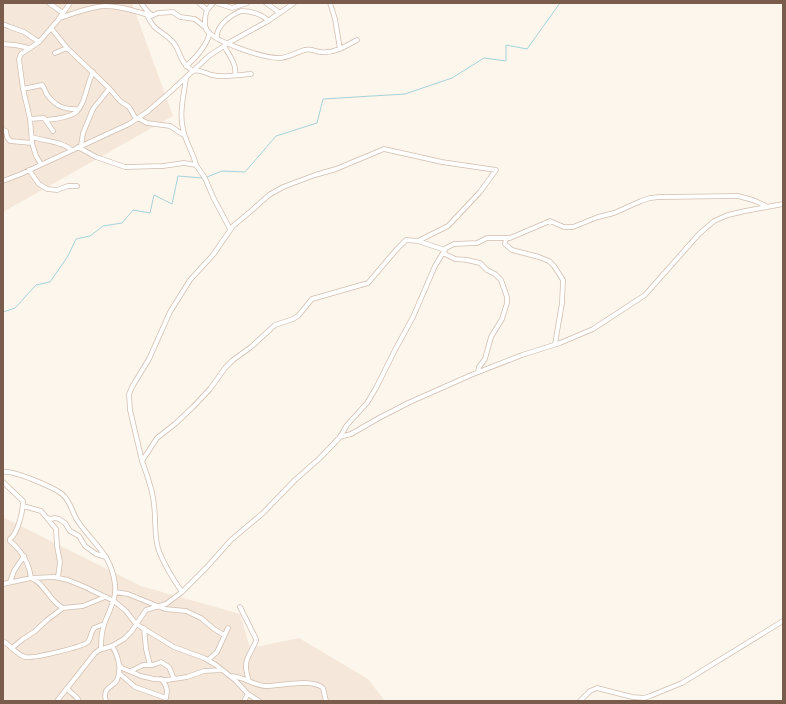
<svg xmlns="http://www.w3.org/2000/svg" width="786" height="704" font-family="'Asap Condensed',sans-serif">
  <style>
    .residential { fill: #f5e8da }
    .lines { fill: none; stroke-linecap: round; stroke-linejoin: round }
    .stream { stroke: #a5d3da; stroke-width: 1 }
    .street-casing { stroke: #d1beb0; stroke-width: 5.5 }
    .street { stroke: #fff; stroke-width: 4 }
  </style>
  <rect width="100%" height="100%" fill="#fdf6ec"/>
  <path class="residential" d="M3 3H132L173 116 3 212Z
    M3 517 141 586 240 614 250 648 299 638 368 679 385 701H3Z"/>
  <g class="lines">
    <path class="stream" d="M207 177 222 171 245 172 276 136 317 123 323 99 405 94 452 78 484 58 506 61V45L527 49 560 3
      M3 312 15 308 36 285 50 282 68 256 76 239 90 236 103 226 122 223 133 210 150 213 154 195 172 204 178 176 202 178"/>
    <defs>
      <path id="street" d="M49 3 63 13
        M141 3 148 12 152 15
        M199 3 207 10C205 15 204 24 206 29 213 42 264 58 279 58 289 58 296 52 305 50 310 48 314 51 320 52 333 54 346 46 357 40
        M217 3 232 8 247 3
        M266 3 280 13
        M330 3 335 19 340 49
        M207 10 213 3
        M149 17 158 13 173 12 180 17 195 19 206 28
        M60 18C74 13 90 7 105 6 119 6 132 10 145 14L147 15C155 33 161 29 173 42 182 53 178 61 193 71 199 69 205 73 212 75 224 78 238 75 251 74
        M3 24 10 27 24 32 39 42
        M51 28 67 48 109 88 120 101 129 107 136 119
        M217 37C216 26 231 15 241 11 250 11 263 14 268 21
        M3 44 15 45 29 48
        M224 46C229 55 237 64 235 75
        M55 53 67 48
        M186 66C194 60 210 42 209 32
        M186 78C184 94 179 113 183 129 185 141 193 152 196 165
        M23 89 42 85C45 88 45 92 48 96 57 107 65 110 79 109
        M138 118 147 123 170 126 182 134 184 135
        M30 119 44 118 53 131
        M47 120C56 119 67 118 75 113 85 106 87 83 93 72
        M3 130 6 131 7 137 10 141 32 143
        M32 137C43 141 65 142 71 150
        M81 146 83 133 93 109 109 89
        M78 147 96 157 125 167 163 166 184 163 196 165 205 178 213 197 230 229
        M41 164 36 156 32 143 30 119 23 89 19 59 21 54 39 42 58 20 70 3
        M29 170 39 184 47 189 57 190 68 186H77
        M3 181 21 174 129 124 147 112 169 93 209 56 230 42 268 21 294 3
        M506 238 505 244 512 250 539 257 549 261 554 266 563 280 562 303 555 344
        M418 241 445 250
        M443 253 455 259 467 260 480 263 487 270 495 274 501 280 507 297V303L502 319 491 337 485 359 479 367 478 372
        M340 437 347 425 367 403 376 388 395 350 413 317 435 266 446 248 454 244 477 243 487 238H510L550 221 564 227H573L598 217 614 213 641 201 650 198 660 197 738 196 753 200 766 206
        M142 461 130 410 129 394 132 387 149 359 170 312 190 280 213 255 233 226 251 211 269 195 283 187 315 175 336 169 384 149 442 162 496 170 480 192 448 226 418 241 406 240 396 250 368 283 312 299 298 316 293 319 275 325 251 347 233 360 225 368 210 389 193 407 175 424 157 438 142 461C147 475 153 490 154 505 156 520 154 534 158 548 163 564 173 579 182 592
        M3 472C13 470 53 487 62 494 70 500 72 512 77 520 92 543 112 554 115 585 117 599 108 612 104 625 101 633 101 641 101 649
        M3 482 23 501C23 511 18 533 10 539V541C22 551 29 562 31 578 44 582 49 601 63 608
        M23 506 41 511 56 529 57 546 60 562 58 577
        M47 518 51 519 55 518 59 519 65 523 70 531 79 536 85 546 96 554 106 557
        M10 582 14 571 24 556
        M3 584 31 578 54 577 68 580 85 587 114 601 126 611 136 624 174 647 204 658 216 665 235 680 248 694 259 701
        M115 592 128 594 165 609 186 611 201 618 214 629 224 635
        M240 607 256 639V641C248 659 242 660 249 681
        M144 628 146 649 150 665
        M3 641C11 646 16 654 25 657 33 659 82 647 88 642 91 638 91 632 94 628L104 624
        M12 648 23 639 34 632 47 620 63 608 83 606 105 597
        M208 660 217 652 228 628
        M119 665 122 668 141 676 154 679 167 680 187 677 204 671 222 670
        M131 671 143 665H153L161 662 169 667 174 679
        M119 673 135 687 166 698
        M230 676C243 676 254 686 266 686 280 686 312 678 323 688L326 701
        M161 679C168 686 168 692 165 701
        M67 688C70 693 77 696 79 701
        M57 701 95 653 99 650 112 646 124 639 131 632 146 610 166 604 182 592 206 568 231 540 263 513 295 480 320 458 340 437 351 434 379 418 408 403 471 375 522 355 560 343 593 329 645 295 699 234 714 221 728 215 745 211 783 204
        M106 701C102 686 113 688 117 680 122 669 118 655 112 646
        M244 701 248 694
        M580 701 590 691 597 688 632 697 644 698 650 696 682 683 783 621"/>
    </defs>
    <use href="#street" class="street-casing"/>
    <use href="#street" class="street"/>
  </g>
  <rect width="786" height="704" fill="none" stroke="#7a5c4d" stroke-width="8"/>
</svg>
